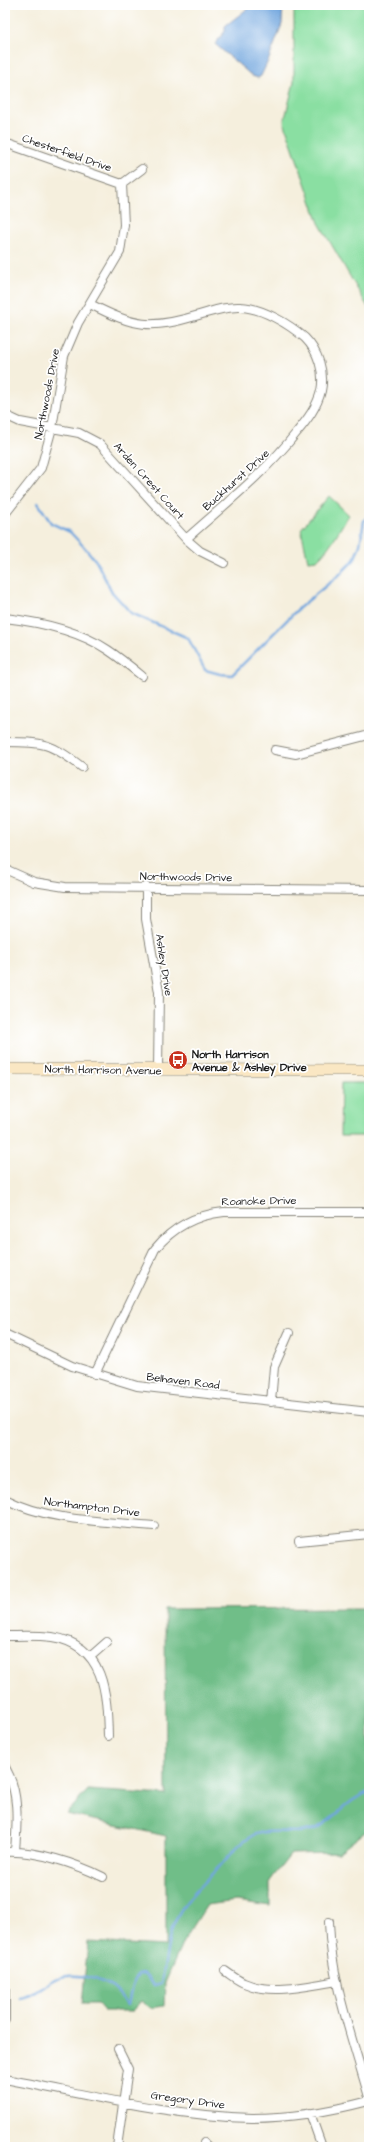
<svg xmlns="http://www.w3.org/2000/svg" width="374" height="2152" font-family="'Architects Daughter',sans-serif">
  <style>
    .green { fill: #8adfa2; stroke: #537e5f }
    .forest { fill: #6fbe88; stroke: #466d52 }
    .water { fill: #71a6de; stroke: #46617d }
    .lines { fill: none; stroke-linecap: round; stroke-linejoin: round }
    .stream { stroke: #71a6de; stroke-width: 2.5 }
    .minor-casing { stroke: #88867c; stroke-width: 10 }
    .secondary-casing { stroke: #88867c; stroke-width: 12 }
    .minor { stroke: #fff; stroke-width: 8 }
    .secondary { stroke: #fae7c3; stroke-width: 11 }
    .labels { text-anchor: middle; dominant-baseline: central; stroke-width: 3.5; stroke-linejoin: round; paint-order: stroke }
    .street-label { font-size: 11px; fill: #1c1c1c; stroke: #fff }
    .poi-label { font-size: 11px; font-weight: bold; fill: #1c1c1c; stroke: #fff; text-anchor: start }
  </style>
  <rect width="100%" height="100%" fill="#fff"/>
  <filter id="ink" filterUnits="userSpaceOnUse"><feTurbulence type="fractalNoise" baseFrequency=".025" numOctaves="2"/><feDisplacementMap in="SourceGraphic" scale="8" xChannelSelector="R" yChannelSelector="G"/><feConvolveMatrix kernelMatrix="1 2 1 2 8 2 1 2 1" color-interpolation-filters="sRGB"/></filter>
  <filter id="wash" filterUnits="userSpaceOnUse"><feTurbulence type="fractalNoise" baseFrequency=".012" numOctaves="4" result="noise"/><feDisplacementMap in="SourceGraphic" scale="16" xChannelSelector="R" yChannelSelector="G"/><feGaussianBlur stdDeviation="0.9" result="paint"/><feColorMatrix in="noise" values="0 0 0 0 0 0 0 0 0 0 0 0 0 0 0 0 0 1.4 0 .05"/><feComposite in="paint" operator="in"/></filter>
  <g filter="url(#wash)">
    <rect width="100%" height="100%" fill="#f5efdd"/>
    <path class="green" d="M294 5H369V309L319 223 284 122 294 82Z
      M329 496 349 515C338 531 331 547 317 560L308 561 301 529Z
      M341 1083H369V1136H340Z"/>
    <path class="forest" d="M369 1608V1829L338 1853 291 1854 270 1881V1906L236 1901 207 1905 183 1942 165 1983 164 2006 151 2008 141 2001 132 2011H104L98 2004H82L88 1942 166 1946V1836L66 1814 88 1790 166 1795 165 1609Z"/>
    <path class="water" d="M252 5H283L282 24 269 59 261 76 258 78 252 76 215 44 225 31V26Z"/>
    <g class="lines">
      <path class="stream" d="M38 503 51 523 70 532 86 549 96 561 112 592 131 613 188 638 205 670 220 674 232 675 298 609 339 575 354 560 360 545 364 521 369 514
        M20 1998C34 1996 43 1985 55 1979 70 1972 95 1977 109 1985 116 1989 123 1999 128 2005L132 1986 138 1974 143 1973 147 1976 153 1986 161 1984C165 1968 166 1952 170 1936 176 1907 200 1886 220 1866 229 1856 239 1842 251 1836 272 1826 298 1837 317 1828 335 1820 347 1799 369 1792"/>
    </g>
  </g>
  <g filter="url(#ink)">
    <g class="lines">
      <defs>
        <path id="minor" d="M5 143 122 184
          M122 184 142 169
          M90 304C135 327 150 330 199 315 213 311 227 306 241 307 262 308 289 324 305 338 318 351 325 372 321 391 317 407 307 420 297 432 264 474 225 504 186 539
          M5 415 20 422 79 433 100 444 186 539 200 551 224 563
          M5 514 41 468 52 428 64 356 78 323 120 252 124 225 122 184
          M5 618C39 622 78 630 108 650 120 658 131 667 142 676
          M5 742C45 742 50 743 82 767
          M275 750 296 754 369 735
          M5 869 34 882 65 887 369 890
          M146 887V919L159 992 158 1070
          M5 1334 72 1366 137 1386 369 1412
          M95 1374 155 1249C173 1227 195 1215 224 1212H369
          M271 1402 274 1367 289 1333
          M5 1499C50 1522 105 1521 154 1526
          M299 1541 369 1534
          M5 1636C20 1636 36 1635 52 1637 105 1645 107 1694 108 1736
          M90 1657 107 1642
          M5 1767C20 1793 17 1823 15 1851
          M5 1852C35 1850 77 1864 103 1877
          M329 1922C331 1982 353 2040 369 2097
          M225 1971C231 1975 237 1980 244 1983 271 1995 308 1986 337 1981
          M5 1982V2020
          M5 2079C86 2094 169 2116 252 2118 290 2118 331 2111 369 2101
          M310 2113 322 2147
          M204 2143 208 2147
          M117 2147 128 2069 118 2049"/>
        <path id="secondary" d="M5 1069 369 1070"/>
      </defs>
      <use href="#minor" class="minor-casing"/>
      <use href="#secondary" class="secondary-casing"/>
      <use href="#minor" class="minor"/>
      <use href="#secondary" class="secondary"/>
    </g>
  </g>
  <defs>
    <symbol id="bus-disc" viewBox="-11 -11 22 22"><circle r="9.5" fill="#c8321e" stroke="#fff"/><path d="M-5-6H5V4H4V6H2V4H-2V6H-4V4H-5ZM-3.5-4V0h7V-4ZM-3.5 1.2v1.5H-2V1.2ZM2 1.2v1.5H3.5V1.2Z" fill="#fff"/></symbol>
  </defs>
  <g fill-rule="evenodd">
    <use href="#bus-disc" x="167" y="1049" width="22" height="22"/>
  </g>
  <g class="labels">
    <g class="street-label">
      <text transform="translate(67 153) rotate(19)">Chesterfield Drive</text>
      <text transform="translate(47 394) rotate(-79)">Northwoods Drive</text>
      <text transform="translate(236 480) rotate(-42)">Buckhurst Drive</text>
      <text transform="translate(149 481) rotate(48)">Arden Crest Court</text>
      <text transform="translate(186 877) rotate(1)">Northwoods Drive</text>
      <text transform="translate(164 965) rotate(81)">Ashley Drive</text>
      <text transform="translate(103 1070) rotate(1)">North Harrison Avenue</text>
      <text transform="translate(259 1201) rotate(-1)">Roanoke Drive</text>
      <text transform="translate(183 1381) rotate(7)">Belhaven Road</text>
      <text transform="translate(92 1507) rotate(7)">Northampton Drive</text>
      <text transform="translate(188 2100) rotate(8)">Gregory Drive</text>
    </g>
    <g class="poi-label">
      <text x="192" y="1054">North Harrison<tspan x="192" dy="13">Avenue &amp; Ashley Drive</tspan></text>
    </g>
  </g>
  <rect width="374" height="2152" fill="none" stroke="#fff" stroke-width="20"/>
</svg>
